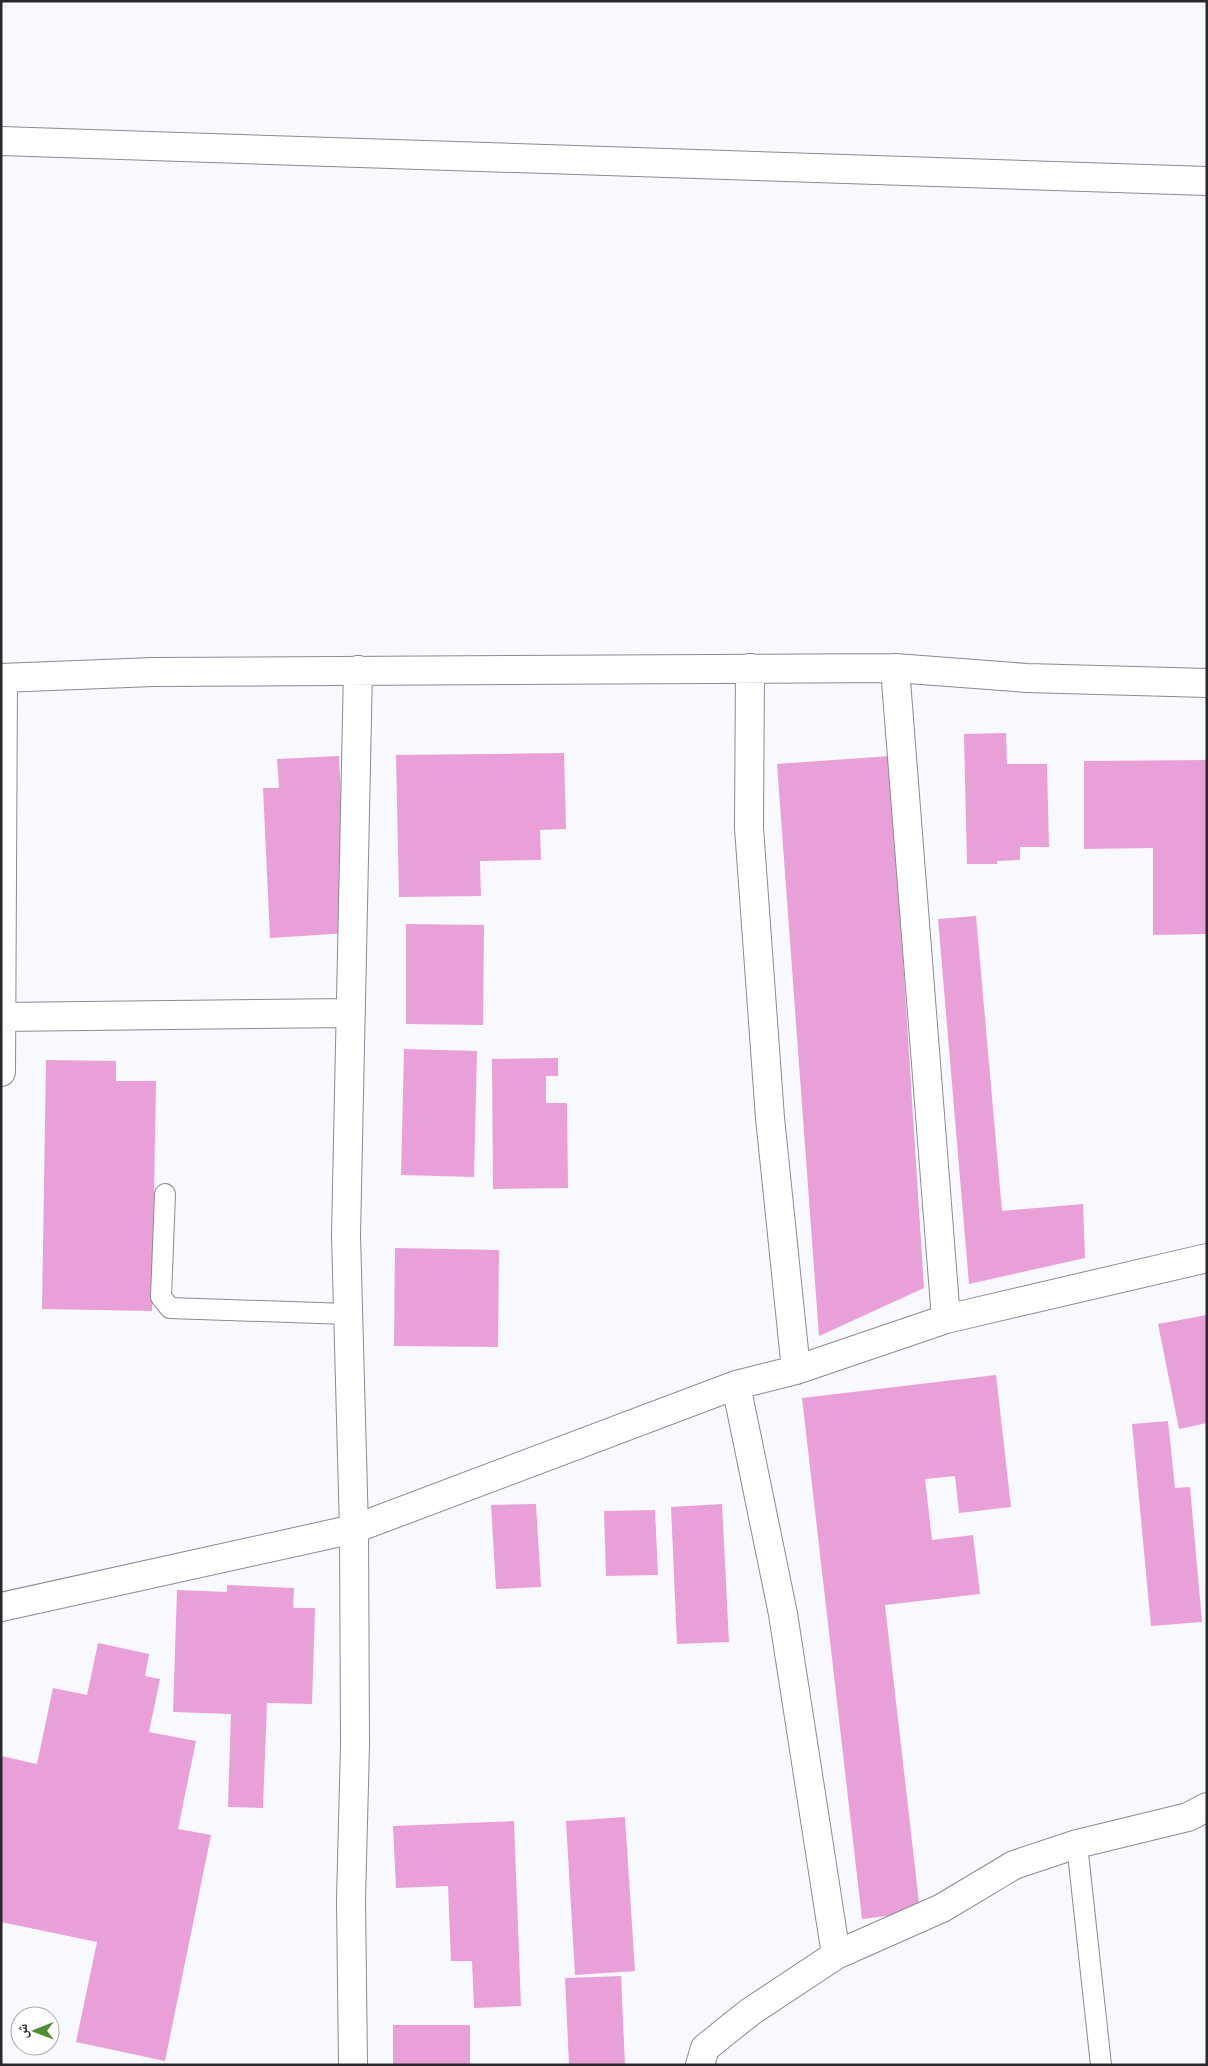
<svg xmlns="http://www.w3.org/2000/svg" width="1208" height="2066" font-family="'Source Serif 4','Noto Naskh Arabic',serif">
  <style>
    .building { fill: #e9a0d9 }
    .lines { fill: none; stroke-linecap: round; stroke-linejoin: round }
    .service-casing { stroke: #8a8a94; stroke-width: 22 }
    .minor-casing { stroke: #8a8a94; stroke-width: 30 }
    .service { stroke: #fff; stroke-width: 20 }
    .minor { stroke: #fff; stroke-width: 28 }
  </style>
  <rect width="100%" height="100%" fill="#f8f8ff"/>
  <path class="building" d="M1006 733 1007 764H1047L1049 847H1020V860L997 861V864H967L964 734Z
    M564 753 566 829 540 830 541 860 480 861 481 896 399 897 396 755Z
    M339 756 348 933 270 938 263 788H279L277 759Z
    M890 756 924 1288 819 1336 777 764Z
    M1207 760V934L1153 935V848L1084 849V761Z
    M976 916 1002 1211 1083 1204 1085 1258 969 1284 938 919Z
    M406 924 484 925 483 1025 406 1024Z
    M404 1049 477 1051 474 1177 401 1175Z
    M558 1058V1076H546V1103H567L568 1188 493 1189 492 1059Z
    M46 1060 116 1061V1081H156L152 1311 42 1309Z
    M395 1248 499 1250 498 1347 394 1346Z
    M1207 1315V1423L1179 1429 1158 1324Z
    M996 1375 1011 1507 959 1513 955 1476 925 1479 932 1540 973 1535 980 1594 885 1605 920 1912 862 1919 802 1398Z
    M1168 1421 1175 1488 1190 1487 1202 1622 1151 1626 1132 1424Z
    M536 1504 541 1587 496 1589 491 1505Z
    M722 1504 729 1642 677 1644 671 1507Z
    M655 1510 658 1575 606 1576 604 1511Z
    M227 1585 294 1588 293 1608H315L312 1704 267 1703 263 1808 228 1807 231 1714 173 1712 177 1590 227 1592Z
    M98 1643 149 1654 145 1676 160 1679 149 1732 196 1741 178 1829 211 1835 165 2061 76 2042 97 1942 1 1922V1756L37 1764 53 1688 87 1695Z
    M625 1817 635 1971 575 1975 566 1821Z
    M514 1821 521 2006 474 2008 472 1961H451L448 1886 396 1888 393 1826Z
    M621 1976 625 2065H569L565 1978Z
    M393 2025H470V2065H393Z"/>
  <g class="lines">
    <defs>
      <path id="service" d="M165 1194 161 1297 170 1308 348 1314
        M1077 1844 1101 2065"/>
      <path id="minor" d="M1 141 1207 181
        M750 668 749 828 770 1118 796 1370
        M895 668 946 1319
        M1 678 153 672 895 668 1027 678 1207 683
        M1 1017 351 1013
        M1 1072 3 678
        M736 1385 783 1614 836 1955
        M1 1607 354 1529 736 1385 796 1370 946 1319 1207 1258
        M353 2065 351 1900 355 1745 354 1529 346 1235 358 670
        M700 2065 705 2048 750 2012 836 1955 942 1908 1014 1865 1077 1844 1188 1817 1207 1807"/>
    </defs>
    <use href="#service" class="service-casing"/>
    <use href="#minor" class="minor-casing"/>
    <use href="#service" class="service"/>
    <use href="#minor" class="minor"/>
  </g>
  <rect width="1208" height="2066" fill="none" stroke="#29292d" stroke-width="5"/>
  <g transform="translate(35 2031) rotate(269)"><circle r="24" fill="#ffffff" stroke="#a9a9ab"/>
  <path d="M0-4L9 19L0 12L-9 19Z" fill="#4e8e2f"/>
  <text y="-8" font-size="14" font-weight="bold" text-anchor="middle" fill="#29292d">ش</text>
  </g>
</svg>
